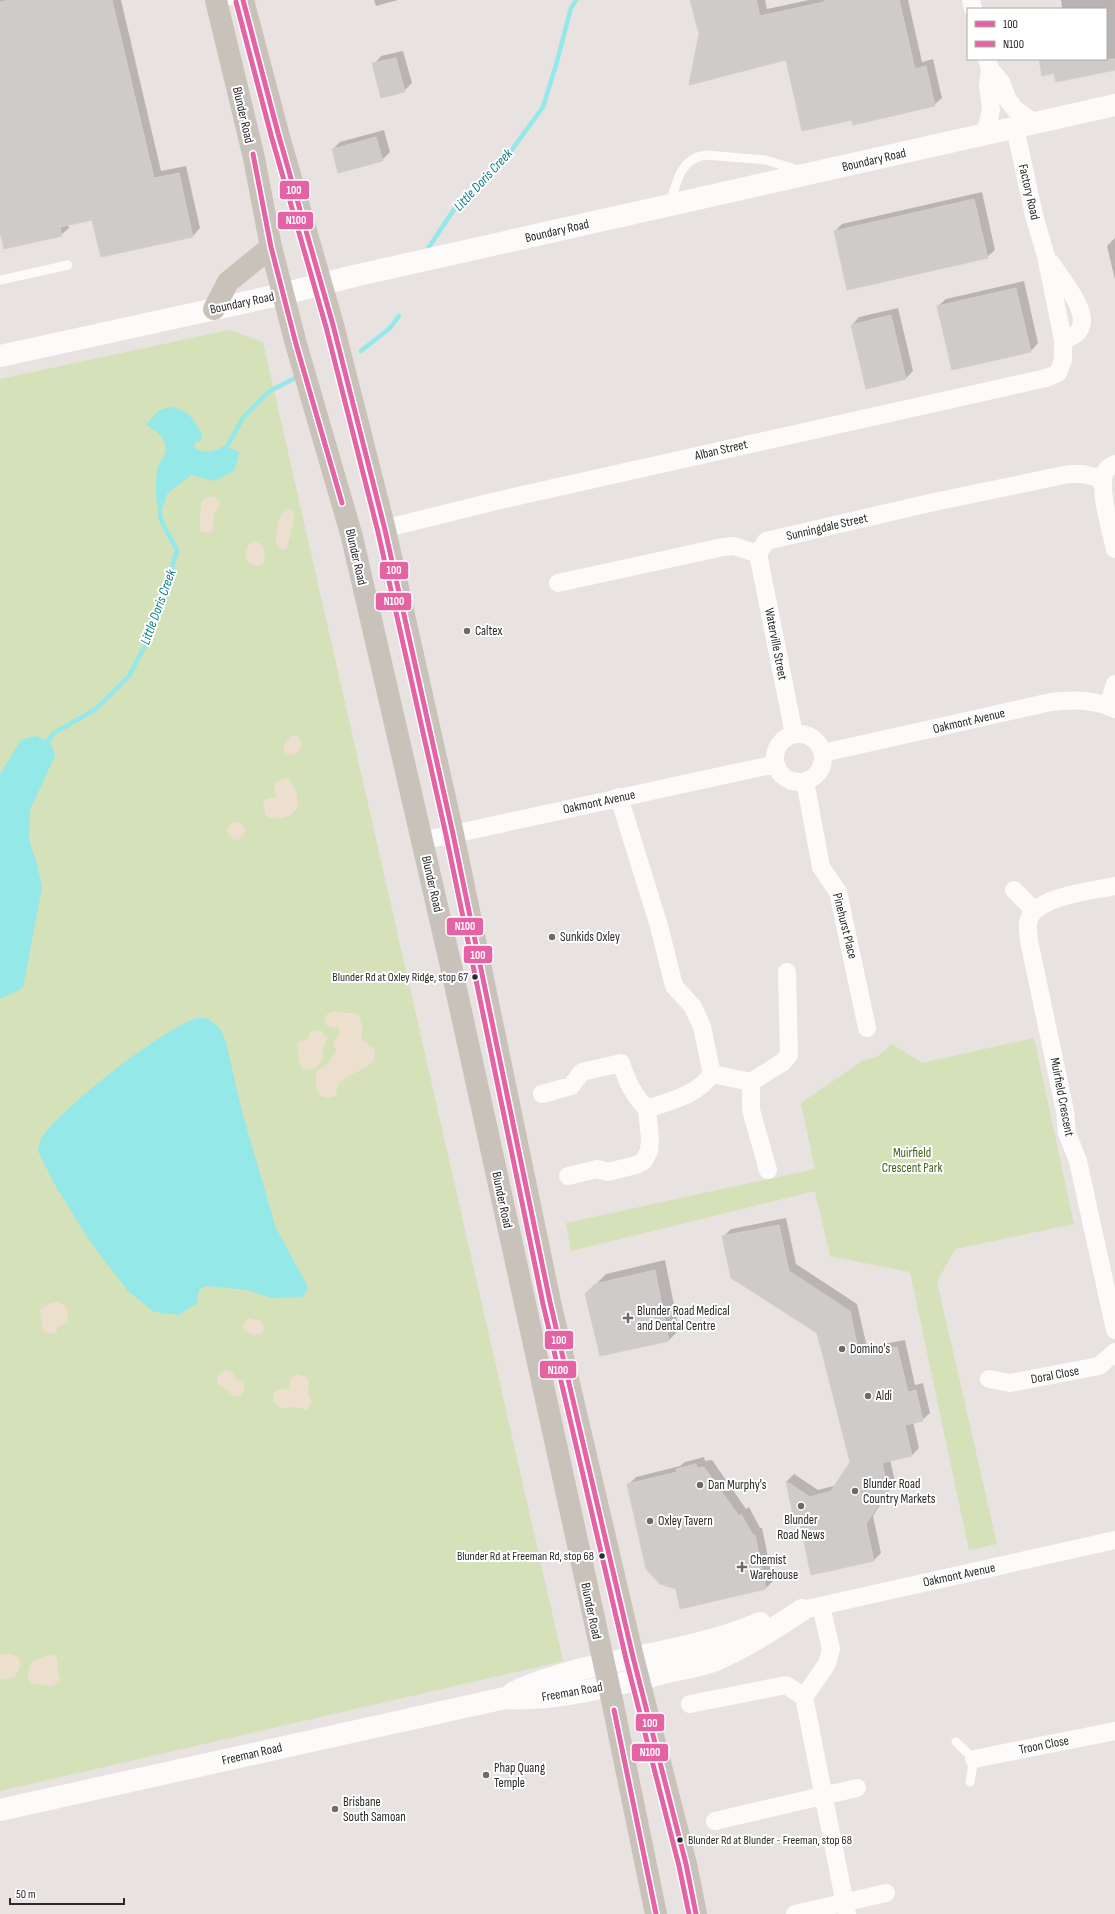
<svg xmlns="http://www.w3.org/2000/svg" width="1115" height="1914" font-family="'Sofia Sans Condensed',sans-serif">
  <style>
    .green { fill: #d4e1b9 }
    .sand { fill: #ecdfce }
    .water { fill: #94e8e8 }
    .shadow { fill: #0003 }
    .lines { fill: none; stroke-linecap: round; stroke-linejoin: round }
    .stream { stroke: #94e8e8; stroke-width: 4.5 }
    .building { fill: #cfcbc9; stroke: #d3cecc }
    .service { stroke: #fcfbfa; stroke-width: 9 }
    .minor { stroke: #fcfbfa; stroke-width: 18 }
    .tertiary { stroke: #fcfbfa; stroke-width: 22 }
    .secondary { stroke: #fcfbfa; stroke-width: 22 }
    .primary { stroke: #c8c2ba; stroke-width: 22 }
    .bus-1-casing { stroke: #fff; stroke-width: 8 }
    .bus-2-casing { stroke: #fff; stroke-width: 8 }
    .bus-1 { stroke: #e463a4; stroke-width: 5 }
    .bus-2 { stroke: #e463a4; stroke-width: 5 }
    .poi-dot { fill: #6c6a6a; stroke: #fff; stroke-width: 1.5 }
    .bus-dot { fill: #2a2a2a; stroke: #fff; stroke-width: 1.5 }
    .labels { text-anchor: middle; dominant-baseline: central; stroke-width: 4; stroke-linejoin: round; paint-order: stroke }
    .bus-label { font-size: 12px; fill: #2a2a2a; stroke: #fff; text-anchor: end }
    .street-label { font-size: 13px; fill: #2a2a2a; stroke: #fff }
    .poi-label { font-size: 13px; fill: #2a2a2a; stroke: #fff; text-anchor: start }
    .park-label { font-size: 13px; fill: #3e651b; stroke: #fff }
    .water-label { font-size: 14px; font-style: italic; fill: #10808a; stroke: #fff }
    .line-badge { stroke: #fff; stroke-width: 1.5 }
    .badge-label { font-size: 11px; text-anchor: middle; font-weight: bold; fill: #fff }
  </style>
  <rect width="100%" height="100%" fill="#e8e2e0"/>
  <path class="green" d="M229 330 263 342 563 1661 0 1791V379Z
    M1034 1038 1074 1224 955 1249 937 1282 997 1544 969 1550 910 1272 830 1256 815 1191 571 1251 566 1223 815 1169 801 1103 864 1060 877 1057 892 1044 922 1063Z"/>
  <path class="sand" d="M211 496 220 500V507L214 513 213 531 210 533 202 532C197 528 200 502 205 498 206 498 210 496 211 496Z
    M289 509 294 512C295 517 289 545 286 549H280L275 542C279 530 274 516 289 509Z
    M255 541 262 545 265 556 264 563 259 566 249 564 245 555 248 545Z
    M291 736H297C304 742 302 753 293 755L286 754 283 747Z
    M285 778 289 779C295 787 301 799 296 809 293 817 273 822 266 816L263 804 265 799 276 797 274 787 276 782Z
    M227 831a9 9 0 1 1 18 0a9 9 0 1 1-18 0Z
    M335 1011C344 1015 351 1011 359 1014L363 1028 361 1039 374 1049C381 1069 349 1071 339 1084 336 1088 338 1092 335 1096 318 1105 312 1083 318 1070L326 1066 336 1051 333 1043 339 1035V1028C329 1028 319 1024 328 1013Z
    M315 1030 321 1031 328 1038 322 1049 324 1058C321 1065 313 1071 304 1070L300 1066 297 1045 300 1041 307 1040 310 1033Z
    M59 1302 67 1308 68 1322 57 1327V1331C52 1334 49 1334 44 1332L39 1310 51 1303Z
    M249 1318 261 1321 265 1329 261 1334 252 1335 244 1329 243 1324Z
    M226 1370C231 1371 235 1374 236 1380L243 1381C246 1388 244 1393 238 1397L234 1396 217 1383 219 1374Z
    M296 1374 304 1376 308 1379 309 1387 307 1393 311 1399V1405L306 1410 296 1407 280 1408 273 1400 274 1393 282 1388 289 1390 290 1379Z
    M0 1654H11L18 1657 21 1665 15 1677 0 1680Z
    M49 1655H55L58 1660 57 1669 60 1679 59 1682 51 1686 31 1683 27 1676 31 1662Z"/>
  <path class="water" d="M169 407C189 410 193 418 202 435L200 442H195L194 446 197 450 206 452 227 447 239 452 235 470 215 481 191 475 167 494 160 517C156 502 154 483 158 467 159 462 164 458 165 453 169 440 157 430 146 425L157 412Z
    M36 736 51 743 55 756 30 810 29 840 37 864 42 888 23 988 0 999V774L21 740Z
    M197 1018H205L213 1022 220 1029 226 1042 242 1112 276 1228 307 1285V1291L302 1297 271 1298 247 1290 205 1286 199 1290 197 1303 179 1315 154 1312 128 1291 89 1240 55 1185 38 1151C39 1146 40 1140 43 1136 64 1106 162 1029 197 1018Z"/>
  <path class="shadow" d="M0 0H121L161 171 186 166 200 228 193 236 93 219 68 225 69 228 61 235H0Z
    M374 0H398L376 6Z
    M691 0H765L767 9 809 0H908L922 62 933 59 942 98 934 105 852 119 787 59 700 34Z
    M1061 0H1115V69L1055 72 1040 59H1106V9H1057L1062 8Z
    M403 51 412 83 404 91 374 64 381 56Z
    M384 130 390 152 382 160 333 149 340 142Z
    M982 192 995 250 987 257 835 231 842 224Z
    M1115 238V280L1107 246Z
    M1024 281 1038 343 1031 351 953 369 938 306 946 299Z
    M898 308 913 371 906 378 852 325 859 317Z
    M786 1218 796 1264 857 1304 867 1347 905 1340 915 1385 923 1383 930 1413 922 1420 913 1422 919 1448 912 1455 890 1460 895 1481 873 1516 881 1553 873 1561 801 1523 795 1524 787 1481 794 1474 818 1490 837 1485 851 1462 818 1332 723 1237 731 1229Z
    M665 1260 679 1330 669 1340 600 1355 586 1294 606 1274Z
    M704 1457 705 1461 712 1460 746 1509 749 1507 760 1528H762L773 1581 766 1588 681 1607 676 1589 628 1485 636 1477 680 1466 685 1462Z"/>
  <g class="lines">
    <path class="stream" d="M429 247 455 208 503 162 543 107 556 65 571 8 576 0
      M361 351 390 328 399 316
      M222 449 227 447 242 419 268 392 295 378
      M45 745 54 733 96 709 129 676 152 632 177 551C173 540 159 522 160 512"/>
  </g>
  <path class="building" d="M10 0H112L154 178 179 173 193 237 101 257 92 220 60 227 62 236 4 249 0 232V2Z
    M690 0H756L760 16 824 2V0H899L915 69 926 66 935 106 853 125 852 120 802 131 786 60 689 85 699 34Z
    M396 58 405 92 381 98 372 63Z
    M1039 59H1115V70L1056 82 1054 73 1042 76Z
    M376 137 383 161 338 173 332 149Z
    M974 199 988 258 847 290 834 231Z
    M1016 288 1031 352 952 370 937 306Z
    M891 315 906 379 866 389 851 325Z
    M779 1225 789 1271 850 1311 859 1354 897 1347 908 1392 916 1390 923 1421 905 1425 912 1456 882 1463 888 1490 866 1524 874 1561 811 1575 800 1524 795 1525 786 1481 810 1497 831 1491 850 1462 817 1333 731 1278 722 1236Z
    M655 1270 669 1341 600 1356 585 1294 595 1284Z
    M696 1464 697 1468 704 1467 739 1516 741 1514 753 1535H755L766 1589 680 1609 676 1589 660 1584 646 1569 627 1484 677 1472 676 1469Z"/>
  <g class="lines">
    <path class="service" d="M217 3 232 0
      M670 204C677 182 679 160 705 155L766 160 801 171
      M0 280 68 265
      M956 1742 974 1759 970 1782"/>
    <path class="minor" d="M971 0 973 9
      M990 69 1001 82 1008 100 1015 109 1035 124
      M985 135 991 110 988 86 990 69 987 59
      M1051 263C1064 283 1106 329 1063 340
      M1115 464C1112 466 1109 467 1107 469 1096 483 1111 531 1115 549
      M385 530 391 527 496 501 1046 378 1058 373 1063 360V340L1046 256 1034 215 1015 128
      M758 554 766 541 934 502 1069 474H1083L1103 479
      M758 554 794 734
      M558 583 723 547 734 546 758 554
      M1108 706 1115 684
      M775 758a24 24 0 1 1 48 0a24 24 0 1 1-48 0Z
      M823 753 1051 702C1073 699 1095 699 1115 709
      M805 781 821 867 838 892 867 1028
      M619 797 659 926 674 986 693 1007 702 1027 712 1074
      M421 841 776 764
      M1115 886C1093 891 1032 896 1028 923 1027 929 1029 936 1029 941L1065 1111 1067 1133 1078 1161 1115 1330
      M1014 890 1034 910
      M542 1094 571 1086 582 1072 621 1063C627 1081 633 1095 647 1109L650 1138 649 1151 644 1161 636 1165 608 1172 597 1169 568 1176
      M647 1109C672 1100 696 1096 712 1074L751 1082
      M768 1170 751 1110V1082L783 1062 789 1055 787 972
      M989 1379 1010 1383 1099 1366 1115 1352
      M802 1610 1115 1540
      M804 1697 827 1664 831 1649 821 1606
      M690 1704 786 1685 804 1697 847 1914
      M974 1759 1115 1731
      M715 1821 857 1788
      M795 1914 886 1893"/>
    <path class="tertiary" d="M0 356 283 294
      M513 1693C529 1684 546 1680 564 1674 629 1655 697 1650 760 1623
      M0 1810 505 1698C555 1701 611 1686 660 1674 679 1669 698 1667 716 1660 746 1647 775 1628 802 1610"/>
    <path class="secondary" d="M283 294 354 276 1115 105"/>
    <path class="primary" d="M216 0 254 158 271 247 296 344 352 537 453 975 612 1700 656 1914
      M243 0 278 133 333 325 385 530 453 834 550 1302 633 1657 686 1864 696 1914
      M214 309 228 282 271 247"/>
    <defs>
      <path id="bus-1" d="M243 0 278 133 333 325 385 530 453 834 550 1302 633 1657 686 1864 696 1914
        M253 154 271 247 296 344 342 503
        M614 1710 656 1914"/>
      <path id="bus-2" d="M236 2 271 135 326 327 378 532 446 835 543 1304 626 1659 679 1866 689 1914"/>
    </defs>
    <use href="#bus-1" class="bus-1-casing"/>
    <use href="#bus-2" class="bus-2-casing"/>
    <use href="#bus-1" class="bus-1"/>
    <use href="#bus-2" class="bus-2"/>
  </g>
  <g class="poi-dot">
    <circle cx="467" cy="631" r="4"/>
    <circle cx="552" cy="937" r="4"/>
    <path d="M626 1312h4v4h4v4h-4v4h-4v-4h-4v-4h4z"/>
    <circle cx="842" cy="1349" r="4"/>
    <circle cx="868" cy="1396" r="4"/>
    <circle cx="700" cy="1485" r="4"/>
    <circle cx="855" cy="1491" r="4"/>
    <circle cx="801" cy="1506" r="4"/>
    <circle cx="650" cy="1521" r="4"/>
    <path d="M740 1561h4v4h4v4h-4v4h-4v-4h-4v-4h4z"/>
    <circle cx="486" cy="1775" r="4"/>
    <circle cx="335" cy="1809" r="4"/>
  </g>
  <g class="bus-dot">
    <circle cx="475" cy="977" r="3.5"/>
    <circle cx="602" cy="1556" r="3.5"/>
    <circle cx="680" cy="1840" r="3.5"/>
  </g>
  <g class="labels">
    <g class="bus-label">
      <text x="468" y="977">Blunder Rd at Oxley Ridge, stop 67</text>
      <text x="594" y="1556">Blunder Rd at Freeman Rd, stop 68</text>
      <text x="688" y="1840" text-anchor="start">Blunder Rd at Blunder - Freeman, stop 68</text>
    </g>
    <g class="street-label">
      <text transform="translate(243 115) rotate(77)">Blunder Road</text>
      <text transform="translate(874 160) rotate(-13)">Boundary Road</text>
      <text transform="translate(1029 192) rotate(77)">Factory Road</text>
      <text transform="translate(557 231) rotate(-13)">Boundary Road</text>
      <text transform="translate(242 303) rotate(-12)">Boundary Road</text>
      <text transform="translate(721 450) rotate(-13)">Alban Street</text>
      <text transform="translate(827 527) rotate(-13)">Sunningdale Street</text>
      <text transform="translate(356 557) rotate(77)">Blunder Road</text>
      <text transform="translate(776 644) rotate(79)">Waterville Street</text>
      <text transform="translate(969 721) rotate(-13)">Oakmont Avenue</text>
      <text transform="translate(599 802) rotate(-12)">Oakmont Avenue</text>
      <text transform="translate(432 884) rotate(77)">Blunder Road</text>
      <text transform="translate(845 926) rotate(76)">Pinehurst Place</text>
      <text transform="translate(1062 1097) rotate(79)">Muirfield Crescent</text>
      <text transform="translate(502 1200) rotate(78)">Blunder Road</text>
      <text transform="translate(1055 1375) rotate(-11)">Doral Close</text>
      <text transform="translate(959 1575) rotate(-12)">Oakmont Avenue</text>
      <text transform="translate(591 1611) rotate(78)">Blunder Road</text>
      <text transform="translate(572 1692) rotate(-10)">Freeman Road</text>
      <text transform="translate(1044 1745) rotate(-11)">Troon Close</text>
      <text transform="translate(252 1754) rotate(-13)">Freeman Road</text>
    </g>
    <g class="poi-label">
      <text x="475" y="631">Caltex</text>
      <text x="560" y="937">Sunkids Oxley</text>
      <text x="637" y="1311">Blunder Road Medical<tspan x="637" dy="15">and Dental Centre</tspan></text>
      <text x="850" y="1349">Domino's</text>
      <text x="876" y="1396">Aldi</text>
      <text x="863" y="1484">Blunder Road<tspan x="863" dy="15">Country Markets</tspan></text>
      <text x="708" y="1485">Dan Murphy's</text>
      <text x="801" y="1520" text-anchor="middle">Blunder<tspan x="801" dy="15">Road News</tspan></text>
      <text x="658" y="1521">Oxley Tavern</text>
      <text x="750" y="1560">Chemist<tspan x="750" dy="15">Warehouse</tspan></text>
      <text x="494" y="1768">Phap Quang<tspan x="494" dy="15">Temple</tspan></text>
      <text x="343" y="1802">Brisbane<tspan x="343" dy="15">South Samoan</tspan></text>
    </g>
    <g class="park-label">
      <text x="912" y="1153">Muirfield<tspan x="912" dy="15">Crescent Park</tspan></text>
    </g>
    <g class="water-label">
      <text transform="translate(483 180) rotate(-47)">Little Doris Creek</text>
      <text transform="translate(158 607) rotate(-70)">Little Doris Creek</text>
    </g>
  </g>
  <g class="line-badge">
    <rect x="279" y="180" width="31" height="20" rx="4" fill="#e463a4"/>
    <rect x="277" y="211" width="37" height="19" rx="4" fill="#e463a4"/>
    <rect x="379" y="561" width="30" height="19" rx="4" fill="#e463a4"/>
    <rect x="375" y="592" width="37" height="19" rx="4" fill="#e463a4"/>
    <rect x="446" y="917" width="38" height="19" rx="4" fill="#e463a4"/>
    <rect x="463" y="945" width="30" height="19" rx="4" fill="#e463a4"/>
    <rect x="544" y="1330" width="30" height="20" rx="4" fill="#e463a4"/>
    <rect x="539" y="1360" width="38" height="19" rx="4" fill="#e463a4"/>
    <rect x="635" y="1713" width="30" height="19" rx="4" fill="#e463a4"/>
    <rect x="631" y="1743" width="38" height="19" rx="4" fill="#e463a4"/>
  </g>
  <g class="badge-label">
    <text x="294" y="194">100</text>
    <text x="296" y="224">N100</text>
    <text x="394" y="574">100</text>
    <text x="394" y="605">N100</text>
    <text x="465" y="930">N100</text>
    <text x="478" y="959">100</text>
    <text x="559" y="1344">100</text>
    <text x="558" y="1374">N100</text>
    <text x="650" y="1727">100</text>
    <text x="650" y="1756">N100</text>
  </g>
  <rect x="967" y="8" width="140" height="52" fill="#ffffff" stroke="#aaaaaa"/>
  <rect x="975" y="21" width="20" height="6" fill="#e463a4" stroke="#aaaaaa"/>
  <text x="1003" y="28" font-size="12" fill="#2a2a2a">100</text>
  <rect x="975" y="41" width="20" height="6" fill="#e463a4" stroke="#aaaaaa"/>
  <text x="1003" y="48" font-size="12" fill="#2a2a2a">N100</text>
  <path d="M10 1898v6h114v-6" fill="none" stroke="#2a2a2a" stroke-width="2"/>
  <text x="16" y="1898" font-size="12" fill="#2a2a2a" stroke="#ffffff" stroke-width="3" paint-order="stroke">50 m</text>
</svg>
